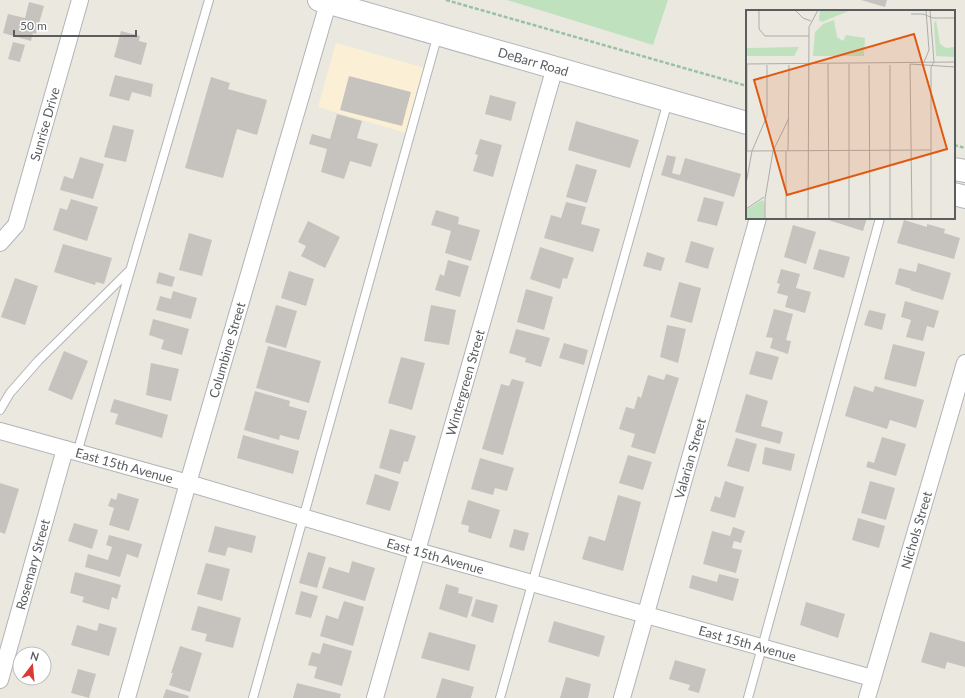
<svg xmlns="http://www.w3.org/2000/svg" width="965" height="698" font-family="Lato,sans-serif">
  <style>
    .commercial { fill: #fbf0d6 }
    .green { fill: #c0e1be }
    .building { fill: #c6c3be }
    .lines { fill: none; stroke-linecap: round; stroke-linejoin: round }
    .lane-casing { stroke: #b1b4b7; stroke-width: 10 }
    .street-casing { stroke: #b1b4b7; stroke-width: 18 }
    .secondary-casing { stroke: #b2b6ba; stroke-width: 24 }
    .path { stroke: #98c2a1; stroke-width: 2.5; stroke-dasharray: 4 2; stroke-linecap: butt }
    .lane { stroke: #fff; stroke-width: 8 }
    .street { stroke: #fff; stroke-width: 16 }
    .secondary { stroke: #fff; stroke-width: 22 }
    .labels { text-anchor: middle; dominant-baseline: central; stroke-width: 4; stroke-linejoin: round; paint-order: stroke }
    .street-label { font-size: 13px; fill: #595d60; stroke: #fff }
    .inset-road { fill: none; stroke: #adaca9; stroke-width: 1 }
    .view { fill: #e15910; fill-opacity: 0.15; stroke: #e15910; stroke-width: 2 }
    .inset-edge { fill: none; stroke: #595d60; stroke-width: 2 }
  </style>
  <rect width="100%" height="100%" fill="#ebe8e0"/>
  <path class="commercial" d="M336 43 425 68 406 133 318 107Z"/>
  <path class="green" d="M507 0H668L653 45Z"/>
  <path class="building" d="M861 0H887L885 7Z
    M29 2 44 6 36 34 33 33 31 41 3 33 8 14 25 18Z
    M121 31 140 36 139 41 147 43 141 65 114 57Z
    M13 42 25 45 20 62 8 59Z
    M115 75 153 84 151 97 132 92 129 101 109 96Z
    M349 76 411 92 402 126 340 110Z
    M211 77 230 83 228 89 267 100 257 135 237 129 223 178 185 168Z
    M490 95 516 102 511 121 485 114Z
    M337 114 362 121 357 138 378 144 371 167 350 161 344 179 321 172 327 149 309 144 312 134 330 139Z
    M576 121 639 140 630 168 568 150Z
    M113 125 134 130 126 162 104 157Z
    M480 139 502 145 493 177 473 171 478 155 475 154Z
    M667 155 676 157 672 173 680 175 685 158 741 174 734 197 661 175Z
    M80 157 104 164 93 199 60 190 64 176 73 179Z
    M576 164 597 170 587 203 566 197Z
    M704 197 724 202 717 226 697 221Z
    M71 199 98 207 87 241 53 230 60 208 67 210Z
    M566 202 586 207 581 224 600 229 593 252 544 238 551 215 561 218Z
    M436 210 459 217 458 224 480 230 471 261 445 253 451 231 431 225Z
    M822 218H867L863 231Z
    M904 220 927 227V224L945 229 944 233 960 238 954 259 897 243Z
    M308 221 340 237 325 268 301 256 306 246 298 242Z
    M793 225 816 232 806 264 784 257Z
    M189 233 212 240 202 276 179 270Z
    M691 241 714 248 708 269 685 262Z
    M63 244 112 258 104 284 96 282 95 285 54 272Z
    M540 247 574 258 567 279 563 278 560 289 530 279Z
    M819 249 850 257 844 278 813 269Z
    M647 252 665 258 661 271 643 266Z
    M448 260 469 266 460 297 435 290 440 274 444 276Z
    M918 263 951 273 943 300 910 290 911 289 895 284 899 268 916 272Z
    M781 269 800 274 796 288 811 292 805 313 785 307 788 296 777 293 780 284 777 283Z
    M289 271 314 279 306 306 281 298Z
    M159 272 175 277 172 287 156 283Z
    M15 278 38 286 25 325 1 317Z
    M679 282 701 288 692 323 670 317Z
    M526 289 553 297 544 330 517 322Z
    M173 291 197 298 191 319 156 310 160 296 171 299Z
    M905 301 939 311 934 328 927 326 923 341 906 337 911 320 901 317Z
    M276 305 297 311 286 348 265 342Z
    M431 305 456 310 449 345 424 341Z
    M774 309 793 314 786 340 791 341 788 354 770 348 773 338 766 337Z
    M869 310 886 314 882 330 864 325Z
    M153 319 189 329 182 355 161 349 164 340 149 335Z
    M667 325 686 329 678 363 660 357Z
    M516 329 550 338 541 367 525 362 526 358 509 353Z
    M564 343 588 350 584 365 559 358Z
    M893 344 925 352 916 387 884 379Z
    M268 346 321 361 309 403 256 388Z
    M64 351 88 361 72 400 48 390Z
    M756 351 779 357 772 380 749 374Z
    M401 357 425 363 412 410 388 403Z
    M151 363 179 369 171 401 146 395Z
    M666 374 679 378 655 454 631 447 635 434 619 429 626 407 634 409 638 396 641 398 648 375 664 380Z
    M512 379 524 382 503 455 482 449 501 384 509 386Z
    M854 386 873 392 875 386 924 400 916 428 890 420 887 429 845 416Z
    M255 391 290 401 289 406 307 411 299 440 280 435 279 440 244 430Z
    M746 394 768 401 761 426 783 432 780 444 735 432Z
    M114 399 168 415 162 438 115 424 118 414 110 412Z
    M390 429 416 436 408 462 404 461 400 474 379 468Z
    M243 435 299 451 293 474 237 458Z
    M882 437 906 444 896 476 866 467 868 461 874 463Z
    M736 438 757 444 749 472 727 466Z
    M765 447 795 454 791 471 762 464Z
    M628 455 652 462 643 490 619 483Z
    M480 458 514 468 507 491 495 488 493 495 471 489Z
    M375 474 399 482 390 511 366 504Z
    M725 481 744 487 735 518 710 511 715 496 720 498Z
    M870 481 895 488 886 520 861 513Z
    M0 483 19 489 5 534 0 532Z
    M118 493 139 499 129 531 109 525 114 508 108 506 111 498 116 500Z
    M618 495 641 502 623 571 582 559 589 536 605 541Z
    M468 500 500 510 491 539 468 532 469 526 461 524Z
    M858 518 885 526 879 548 852 540Z
    M74 523 98 530 92 549 68 541Z
    M215 526 256 536 252 553 228 547 225 556 208 552Z
    M733 527 745 531 741 543 734 541 732 548 742 550 736 573 703 564 712 531 730 536Z
    M514 529 529 533 524 551 509 547Z
    M109 535 142 544 138 558 127 554 120 577 85 567 88 554 108 560 112 547 106 545Z
    M308 552 326 557 317 588 299 583Z
    M352 561 375 568 365 601 322 588 329 567 349 573Z
    M206 563 230 569 222 601 197 594Z
    M75 572 121 585 117 599 112 597 109 610 82 602 84 597 70 593Z
    M719 574 739 579 733 601 689 588 692 575 717 582Z
    M446 584 459 588 458 593 473 597 467 618 439 609Z
    M301 591 318 596 311 618 295 614Z
    M476 599 498 605 493 623 471 616Z
    M344 601 364 607 353 646 320 636 326 615 338 619Z
    M806 602 845 614 838 638 800 625Z
    M198 606 241 618 233 648 205 641 207 634 191 630Z
    M554 621 605 636 599 657 548 642Z
    M99 623 117 628 109 656 71 645 77 625 97 631Z
    M429 632 476 645 469 671 421 658Z
    M930 632 965 642V667L947 662 945 669 921 662Z
    M323 643 352 651 342 686 314 678 317 667 308 665 312 652 320 654Z
    M180 646 202 653 190 692 169 685 173 673H171Z
    M675 660 706 669 699 693 688 690 690 685 669 679Z
    M78 669 96 674 89 698 71 693Z
    M566 677 591 684 588 698H560Z
    M442 678 474 687 471 698H436Z
    M297 683 341 694 340 698H293Z
    M166 689 189 696 188 698H163Z"/>
  <g class="lines">
    <defs>
      <path id="lane" d="M0 410 10 393 38 361 130 270
        M77 453 209 0
        M253 698 438 34
        M500 698 668 101
        M748 698 880 218"/>
      <g id="street">
        <path id="s1" d="M0 243 16 225 80 0"/>
        <path id="s2" d="M0 431 188 483 417 551 872 678"/>
        <path id="s3" d="M0 680 65 449"/>
        <path id="s4" d="M127 698 188 483 329 0"/>
        <path id="s5" d="M375 698 555 67"/>
        <path id="s6" d="M622 698 758 218"/>
        <path id="s7" d="M867 698 965 363"/>
      </g>
      <g id="secondary">
        <path id="s8" d="M319 0 747 123"/>
        <path d="M954 169 965 171"/>
        <path d="M954 194 965 197"/>
      </g>
    </defs>
    <use href="#lane" class="lane-casing"/>
    <use href="#street" class="street-casing"/>
    <use href="#secondary" class="secondary-casing"/>
    <path class="path" d="M446 0 747 86
      M954 145 965 148"/>
    <use href="#lane" class="lane"/>
    <use href="#street" class="street"/>
    <use href="#secondary" class="secondary"/>
  </g>
  <g class="labels">
    <g class="street-label">
      <text stroke="none"><textPath href="#s8" startOffset="223">DeBarr Road</textPath></text>
      <text stroke="none"><textPath href="#s1" startOffset="129">Sunrise Drive</textPath></text>
      <text stroke="none"><textPath href="#s4" startOffset="362">Columbine Street</textPath></text>
      <text stroke="none"><textPath href="#s5" startOffset="328">Wintergreen Street</textPath></text>
      <text stroke="none"><textPath href="#s6" startOffset="249">Valarian Street</textPath></text>
      <text stroke="none"><textPath href="#s2" startOffset="129">East 15th Avenue</textPath></text>
      <text stroke="none"><textPath href="#s7" startOffset="175">Nichols Street</textPath></text>
      <text stroke="none"><textPath href="#s2" startOffset="453">East 15th Avenue</textPath></text>
      <text stroke="none"><textPath href="#s3" startOffset="120">Rosemary Street</textPath></text>
      <text stroke="none"><textPath href="#s2" startOffset="777">East 15th Avenue</textPath></text>
    </g>
  </g>
  <g transform="translate(746 10)">
    <rect width="209" height="209" fill="#ebe8e0"/>
    <path d="M74 0H105L76 12 73 10ZM88 10 91 27 97 31 100 25 119 28 118 46H67L69 22 77 14ZM190 10 194 34 200 38 209 37V47L190 46 188 14ZM53 37 48 46H0V38ZM16 190 18 192 19 209H0V200Z" fill="#c0e1be"/>
    <path class="inset-road" d="M13 0V19L19 26H63M49 0 57 8 65 11M184 0 188 52 185 57V209M165 4H177L187 8H209M178 52 183 40 180 0M0 54 209 52M1 54V141M82 54 83 209M103 54V209M164 54 166 209M164 54 209 57M123 55 124 209M144 55V209M0 141 185 140M40 141V209M42 141 43 55M0 174 6 141 21 106V55M0 199 18 187M19 209V189L27 141 43 108M62 209 63 17 72 0"/>
    <path class="view" d="M168 24 201 139 41 185 8 70Z"/>
    <rect width="209" height="209" class="inset-edge"/>
  </g>
  <g transform="translate(32 666) rotate(16)"><circle r="19" fill="#ffffff" stroke="#bdbebf"/>
  <path d="M0-3L7 15L0 10L-7 15Z" fill="#dc3835"/>
  <text y="-6" font-size="11" font-weight="bold" text-anchor="middle" fill="#595d60">N</text>
  </g>
  <path d="M14 30v6h122v-6" fill="none" stroke="#595d60" stroke-width="2"/>
  <text x="20" y="30" font-size="12" fill="#595d60" stroke="#ffffff" stroke-width="3" paint-order="stroke">50 m</text>
</svg>
